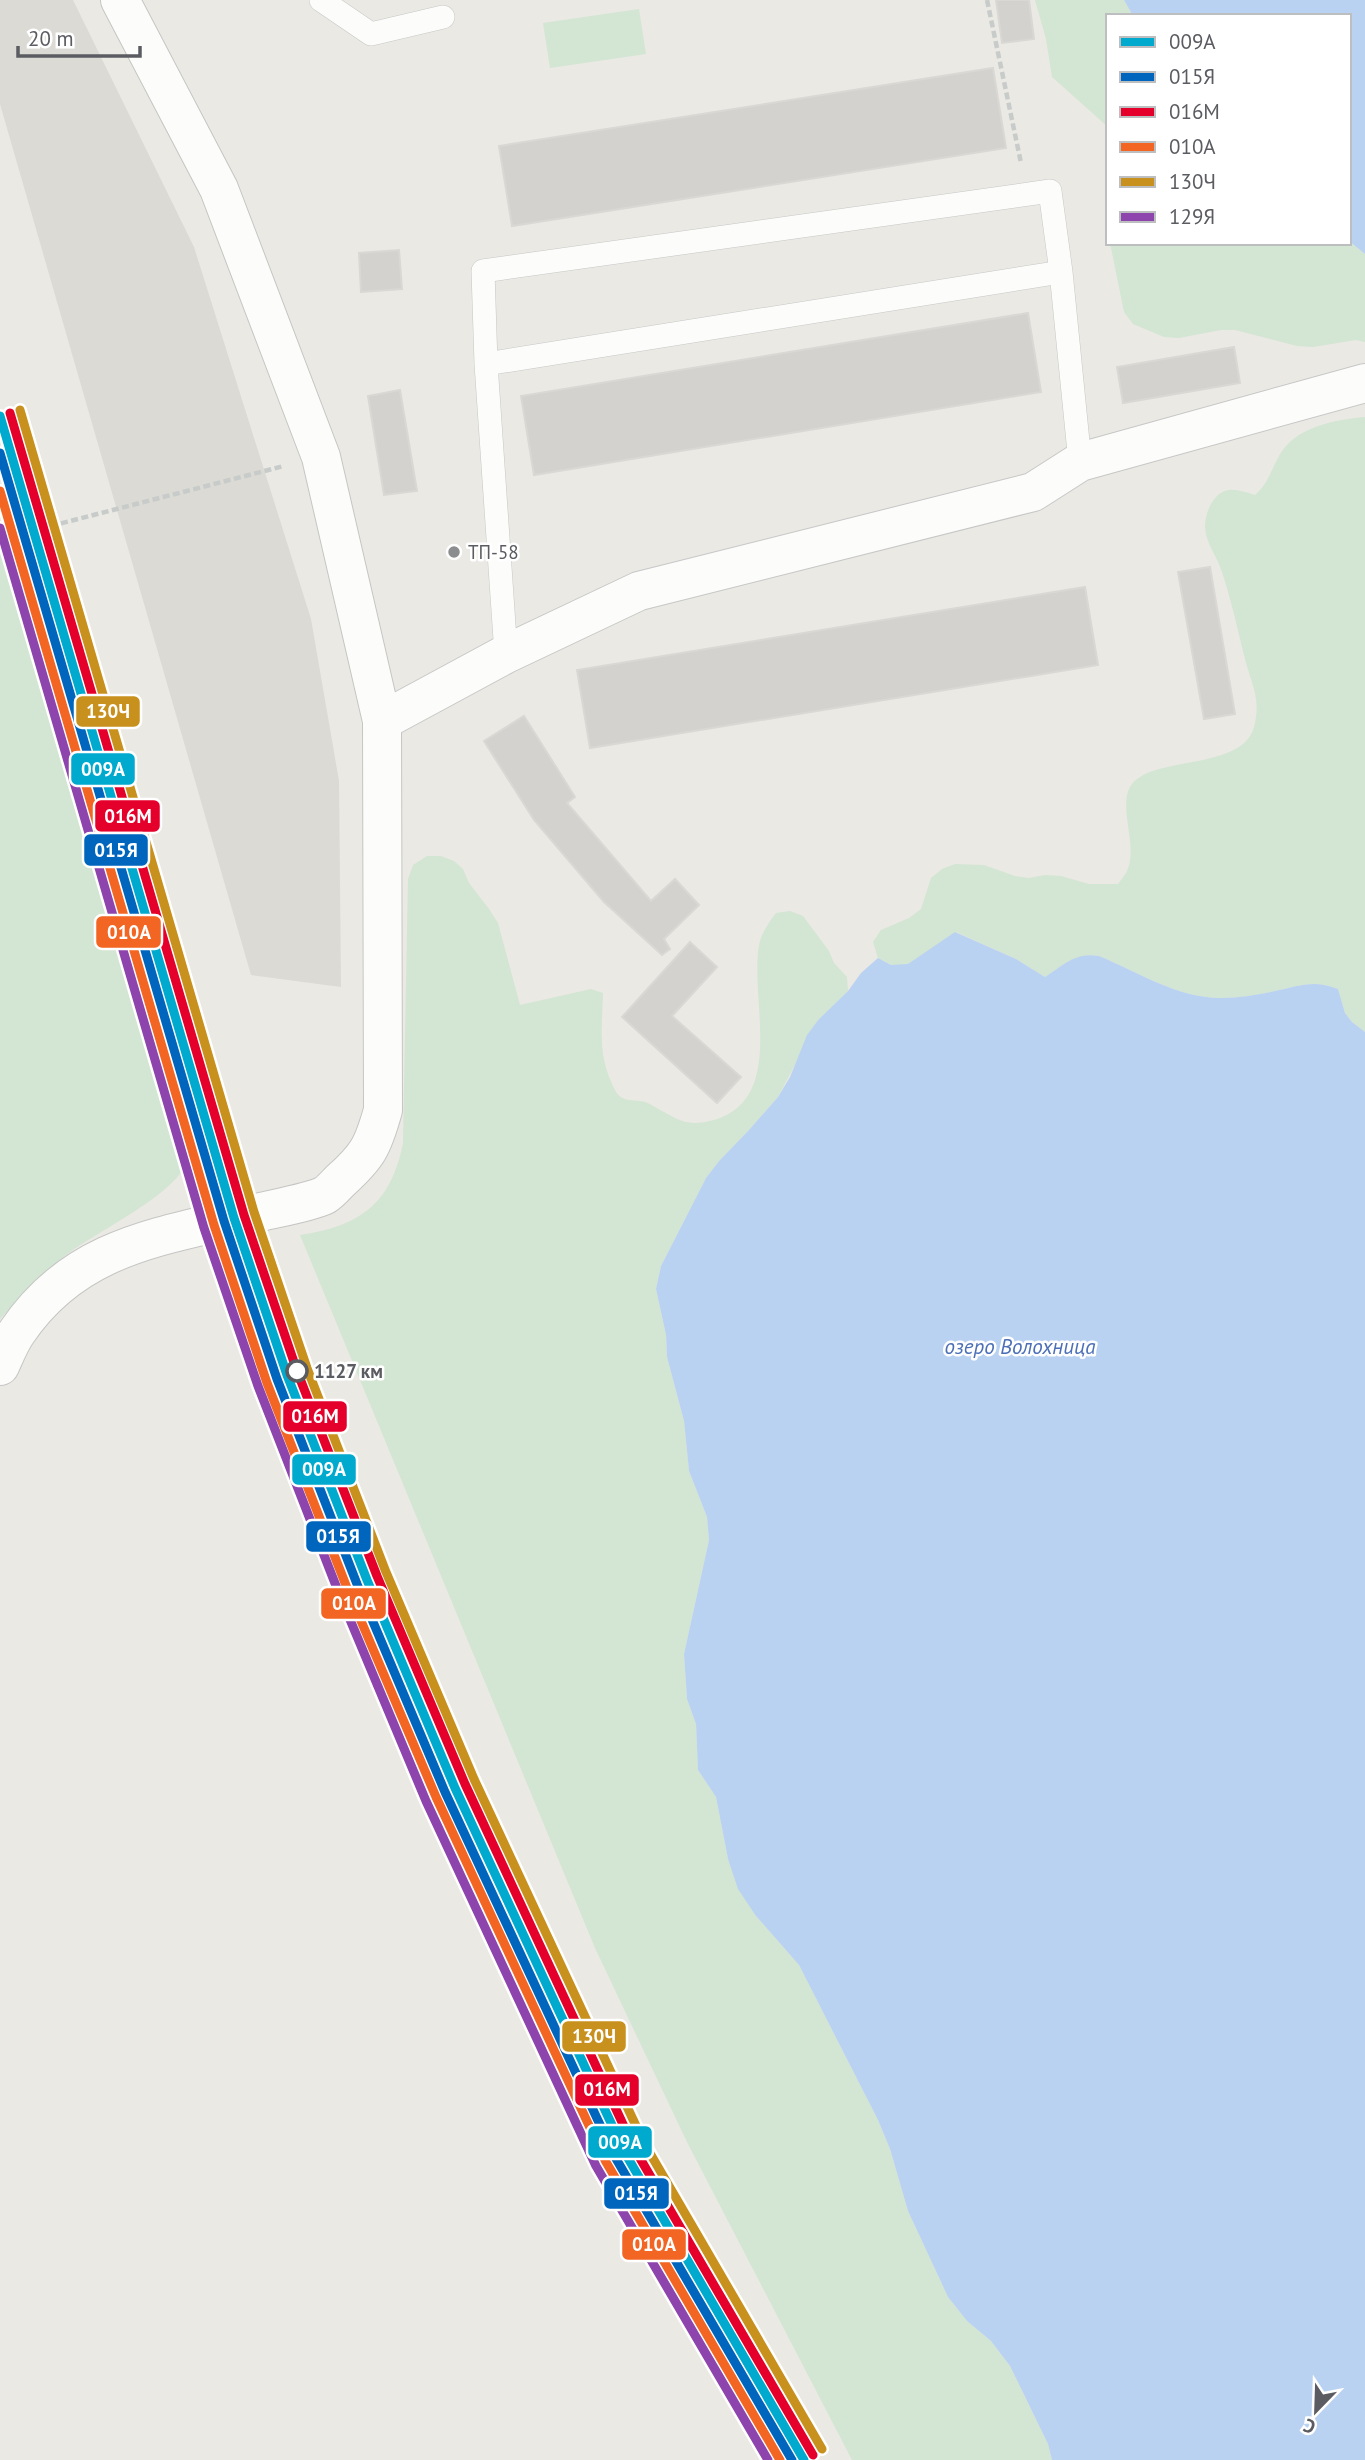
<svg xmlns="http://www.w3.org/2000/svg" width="1365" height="2460" font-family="'PT Sans',sans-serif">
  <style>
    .industrial { fill: #dbdad5 }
    .green { fill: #d3e5d3 }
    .water { fill: #bad2f1 }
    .building { fill: #d3d2cf; stroke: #d9d8d4; stroke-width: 2 }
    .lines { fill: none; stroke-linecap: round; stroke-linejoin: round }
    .lane-casing { stroke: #c6c7c6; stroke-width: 24 }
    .street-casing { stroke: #c6c7c6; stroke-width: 40 }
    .secondary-casing { stroke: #c5c6c4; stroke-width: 40 }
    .path { stroke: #c7cbc9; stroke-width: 4.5; stroke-dasharray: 7 3.5; stroke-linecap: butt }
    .lane { stroke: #fcfcfb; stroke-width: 23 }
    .street { stroke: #fcfcfb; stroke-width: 38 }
    .secondary { stroke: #fcfcfb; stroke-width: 38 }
    .rail-1-casing { stroke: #fff; stroke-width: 14 }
    .rail-2-casing { stroke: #fff; stroke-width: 14 }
    .rail-3-casing { stroke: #fff; stroke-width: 14 }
    .rail-4-casing { stroke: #fff; stroke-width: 14 }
    .rail-5-casing { stroke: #fff; stroke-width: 14 }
    .rail-6-casing { stroke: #fff; stroke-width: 14 }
    .rail-1 { stroke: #00a9ce; stroke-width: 9 }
    .rail-2 { stroke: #0065bd; stroke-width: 9 }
    .rail-3 { stroke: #e4002b; stroke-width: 9 }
    .rail-4 { stroke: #f26522; stroke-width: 9 }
    .rail-5 { stroke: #c8901d; stroke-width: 9 }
    .rail-6 { stroke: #8e44ad; stroke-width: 9 }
    .poi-dot { fill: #8c8d8f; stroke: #fff; stroke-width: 2.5 }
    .stop-dot { fill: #fff; stroke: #5a5c61; stroke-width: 3.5 }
    .labels { text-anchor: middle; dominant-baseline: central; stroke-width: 5; stroke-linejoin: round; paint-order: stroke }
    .poi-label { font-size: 19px; fill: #5a5c61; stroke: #fff; text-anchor: start }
    .stop-label { font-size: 19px; font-weight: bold; fill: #5a5c61; stroke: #fff; text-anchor: start }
    .water-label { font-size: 21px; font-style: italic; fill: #4c70b8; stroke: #fff }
    .line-badge { stroke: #fff; stroke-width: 2.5 }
    .badge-label { font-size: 19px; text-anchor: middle; font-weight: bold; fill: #fff }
  </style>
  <rect width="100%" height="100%" fill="#eae9e4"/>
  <path class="industrial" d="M0 0H73L194 247 311 619 339 781 341 987 251 975 0 104Z"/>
  <path class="green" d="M1035 0H1124L1133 16H1108V127L1052 77 1046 39Z
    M639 9 646 54 550 68 543 23Z
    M1349 241 1365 254V342L1356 340 1313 347 1297 346 1235 330H1221L1179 338 1164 337 1133 324 1124 312 1110 243H1349Z
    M1365 417V1032L1352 1022 1345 1013 1338 989C1314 979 1298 986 1275 991 1257 996 1239 998 1221 998 1177 998 1138 972 1099 956 1077 953 1062 966 1045 977L1016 959 956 932 908 965H891L878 958 873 942 881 930 909 918 921 909 931 878 942 869 955 864 984 865 1015 876 1029 878 1045 875 1061 876 1089 884H1118C1121 880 1125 875 1127 871 1140 843 1112 798 1137 779 1165 757 1243 768 1254 727 1262 697 1250 682 1244 655 1237 627 1231 599 1222 572 1217 556 1206 544 1205 527 1205 513 1213 492 1229 490 1237 489 1248 493 1255 495 1268 484 1270 472 1278 458 1293 427 1334 420 1365 417Z
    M0 545 13 554 38 580 192 1134C192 1143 192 1152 188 1161 171 1199 95 1231 61 1259 39 1277 19 1298 0 1319Z
    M427 856H441L454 861 463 869 469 883 489 909 498 923 520 1005 591 989 603 993C602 1031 597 1057 616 1092 623 1103 635 1099 645 1102 651 1104 658 1109 664 1112 683 1123 692 1126 714 1120 789 1098 747 993 760 941 763 931 769 922 776 913L790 911 803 916 829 951 834 963 847 977 848 991 819 1019 778 1097 748 1131 719 1161 706 1178 661 1266 656 1289 666 1335 667 1357 684 1421 689 1471 707 1517 709 1540 684 1654 687 1699 696 1724 698 1770 716 1797 728 1859 756 1916 799 1965 878 2120 890 2149 908 2211 948 2297 967 2321 991 2341 1010 2366 1048 2444 1052 2460H852L687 2142 595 1948 300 1235C360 1226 391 1204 403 1143L408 879 413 865Z"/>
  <path class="water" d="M1124 0H1365V254L1349 241V16H1133Z
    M955 932 1016 959 1045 977C1064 965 1075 952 1099 956 1138 972 1177 998 1221 998 1239 998 1257 995 1275 991 1298 986 1314 979 1338 989L1345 1013 1352 1022 1365 1032V2460H1052L1048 2444 1010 2366 991 2341 967 2321 948 2297 908 2211 890 2149 878 2120 799 1965 756 1916 738 1889 728 1859 716 1797 698 1770 696 1724 687 1699 684 1654 709 1540 707 1517 689 1471 684 1421 667 1357 666 1335 656 1289 661 1266 706 1178 719 1161 748 1131 778 1097 790 1077 807 1035 819 1019 848 991 861 973 878 958 891 965 908 964Z"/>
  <path class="building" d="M996 0H1029L1034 39 1002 43Z
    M993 68 1006 148 512 226 499 146Z
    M399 250 402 289 361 292 359 253Z
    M1028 313 1041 392 534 475 521 396Z
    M1234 347 1240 383 1123 403 1117 367Z
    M400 390 417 491 384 495 368 396Z
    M1210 567 1235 714 1204 719 1178 572Z
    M1085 587 1098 665 590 748 577 670Z
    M524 716 575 797 567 803 651 901 675 879 699 905 664 939 670 949 662 955 604 902 534 820 484 741Z
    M690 942 717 967 672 1016 741 1077 717 1103 622 1017Z"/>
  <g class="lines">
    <defs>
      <path id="lane" d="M321 0 371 34 443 17
        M486 364 1061 272
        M506 654 486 364 483 271 1050 191 1061 272 1080 462"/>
      <path id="street" d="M382 721 506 654 639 591 1033 492 1080 462 1365 383"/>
      <path id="secondary" d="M0 1366C5 1355 10 1342 17 1332 75 1246 159 1237 252 1214 271 1209 309 1203 325 1195 330 1192 336 1185 340 1181 368 1156 373 1146 383 1110L382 721 321 457 219 189 120 0"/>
    </defs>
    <use href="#lane" class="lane-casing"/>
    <use href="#street" class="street-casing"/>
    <use href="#secondary" class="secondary-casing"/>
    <path class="path" d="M987 0 1021 163
      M0 539 284 466"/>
    <use href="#lane" class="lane"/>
    <use href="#street" class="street"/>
    <use href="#secondary" class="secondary"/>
    <defs>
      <path id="rail-1" d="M0 416 234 1218 287 1375 367 1580 455 1788 625 2153 804 2460"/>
      <path id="rail-2" d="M0 453 224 1221 277 1379 357 1584 445 1792 615 2157 792 2460"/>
      <path id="rail-3" d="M10 413 244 1215 297 1371 377 1576 465 1784 634 2148 813 2455"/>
      <path id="rail-4" d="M0 491 214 1225 267 1383 347 1588 436 1797 606 2162 780 2460"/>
      <path id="rail-5" d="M20 410 254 1212 307 1368 386 1572 474 1779 644 2143 822 2449"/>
      <path id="rail-6" d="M0 528 204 1228 258 1386 338 1591 426 1801 596 2166 768 2460"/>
    </defs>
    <use href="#rail-1" class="rail-1-casing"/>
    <use href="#rail-2" class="rail-2-casing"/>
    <use href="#rail-3" class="rail-3-casing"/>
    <use href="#rail-4" class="rail-4-casing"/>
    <use href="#rail-5" class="rail-5-casing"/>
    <use href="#rail-6" class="rail-6-casing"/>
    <use href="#rail-1" class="rail-1"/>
    <use href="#rail-2" class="rail-2"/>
    <use href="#rail-3" class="rail-3"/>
    <use href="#rail-4" class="rail-4"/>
    <use href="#rail-5" class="rail-5"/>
    <use href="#rail-6" class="rail-6"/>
  </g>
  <circle class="poi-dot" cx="454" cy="552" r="7"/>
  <circle class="stop-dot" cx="297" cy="1371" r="10"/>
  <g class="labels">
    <g class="poi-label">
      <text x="468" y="552">ТП-58</text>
    </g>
    <g class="stop-label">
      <text x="314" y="1371">1127 км</text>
    </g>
    <g class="water-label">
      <text x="1020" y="1346">озеро Волохница</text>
    </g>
  </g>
  <g class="line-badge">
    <rect x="75" y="695" width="66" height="33" rx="7" fill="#c8901d"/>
    <rect x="70" y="752" width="66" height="34" rx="7" fill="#00a9ce"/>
    <rect x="94" y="799" width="67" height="34" rx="7" fill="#e4002b"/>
    <rect x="83" y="833" width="66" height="34" rx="7" fill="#0065bd"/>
    <rect x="95" y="915" width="67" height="34" rx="7" fill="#f26522"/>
    <rect x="282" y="1400" width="66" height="33" rx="7" fill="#e4002b"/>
    <rect x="291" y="1453" width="66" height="33" rx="7" fill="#00a9ce"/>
    <rect x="305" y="1520" width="67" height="33" rx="7" fill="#0065bd"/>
    <rect x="320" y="1587" width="67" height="33" rx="7" fill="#f26522"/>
    <rect x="561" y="2020" width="66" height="33" rx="7" fill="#c8901d"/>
    <rect x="574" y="2073" width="66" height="34" rx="7" fill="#e4002b"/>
    <rect x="587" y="2125" width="66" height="34" rx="7" fill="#00a9ce"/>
    <rect x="603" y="2177" width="67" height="33" rx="7" fill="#0065bd"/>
    <rect x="621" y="2228" width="66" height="33" rx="7" fill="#f26522"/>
  </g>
  <g class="badge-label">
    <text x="108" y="718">130Ч</text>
    <text x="103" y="776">009А</text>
    <text x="128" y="823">016М</text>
    <text x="116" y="857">015Я</text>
    <text x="129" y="939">010А</text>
    <text x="315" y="1423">016М</text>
    <text x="324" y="1476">009А</text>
    <text x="338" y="1543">015Я</text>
    <text x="354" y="1610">010А</text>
    <text x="594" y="2043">130Ч</text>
    <text x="607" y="2096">016М</text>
    <text x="620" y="2149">009А</text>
    <text x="636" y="2200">015Я</text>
    <text x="654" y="2251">010А</text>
  </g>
  <rect x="1106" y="14" width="245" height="231" fill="#ffffff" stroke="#bdbec0" stroke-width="2"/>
  <rect x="1120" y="37" width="35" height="10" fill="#00a9ce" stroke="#bdbec0" stroke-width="2"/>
  <text x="1169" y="49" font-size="21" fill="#5a5c61">009А</text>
  <rect x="1120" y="72" width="35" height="10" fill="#0065bd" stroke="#bdbec0" stroke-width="2"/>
  <text x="1169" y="84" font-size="21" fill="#5a5c61">015Я</text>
  <rect x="1120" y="107" width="35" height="10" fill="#e4002b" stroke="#bdbec0" stroke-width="2"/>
  <text x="1169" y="119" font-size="21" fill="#5a5c61">016М</text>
  <rect x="1120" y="142" width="35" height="10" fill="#f26522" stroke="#bdbec0" stroke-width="2"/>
  <text x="1169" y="154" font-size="21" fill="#5a5c61">010А</text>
  <rect x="1120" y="177" width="35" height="10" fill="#c8901d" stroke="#bdbec0" stroke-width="2"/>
  <text x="1169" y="189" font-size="21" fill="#5a5c61">130Ч</text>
  <rect x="1120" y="212" width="35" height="10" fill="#8e44ad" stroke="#bdbec0" stroke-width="2"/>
  <text x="1169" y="224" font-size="21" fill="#5a5c61">129Я</text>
  <g transform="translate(1316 2411) rotate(203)" stroke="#ffffff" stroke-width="5" paint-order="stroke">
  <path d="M0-5L12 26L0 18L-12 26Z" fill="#5a5c61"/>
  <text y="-10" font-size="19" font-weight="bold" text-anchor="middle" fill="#5a5c61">С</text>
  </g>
  <path d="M18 46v10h122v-10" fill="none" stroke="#5a5c61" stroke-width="3.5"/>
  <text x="28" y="46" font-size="21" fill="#5a5c61" stroke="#ffffff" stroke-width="5" paint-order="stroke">20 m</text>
</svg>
